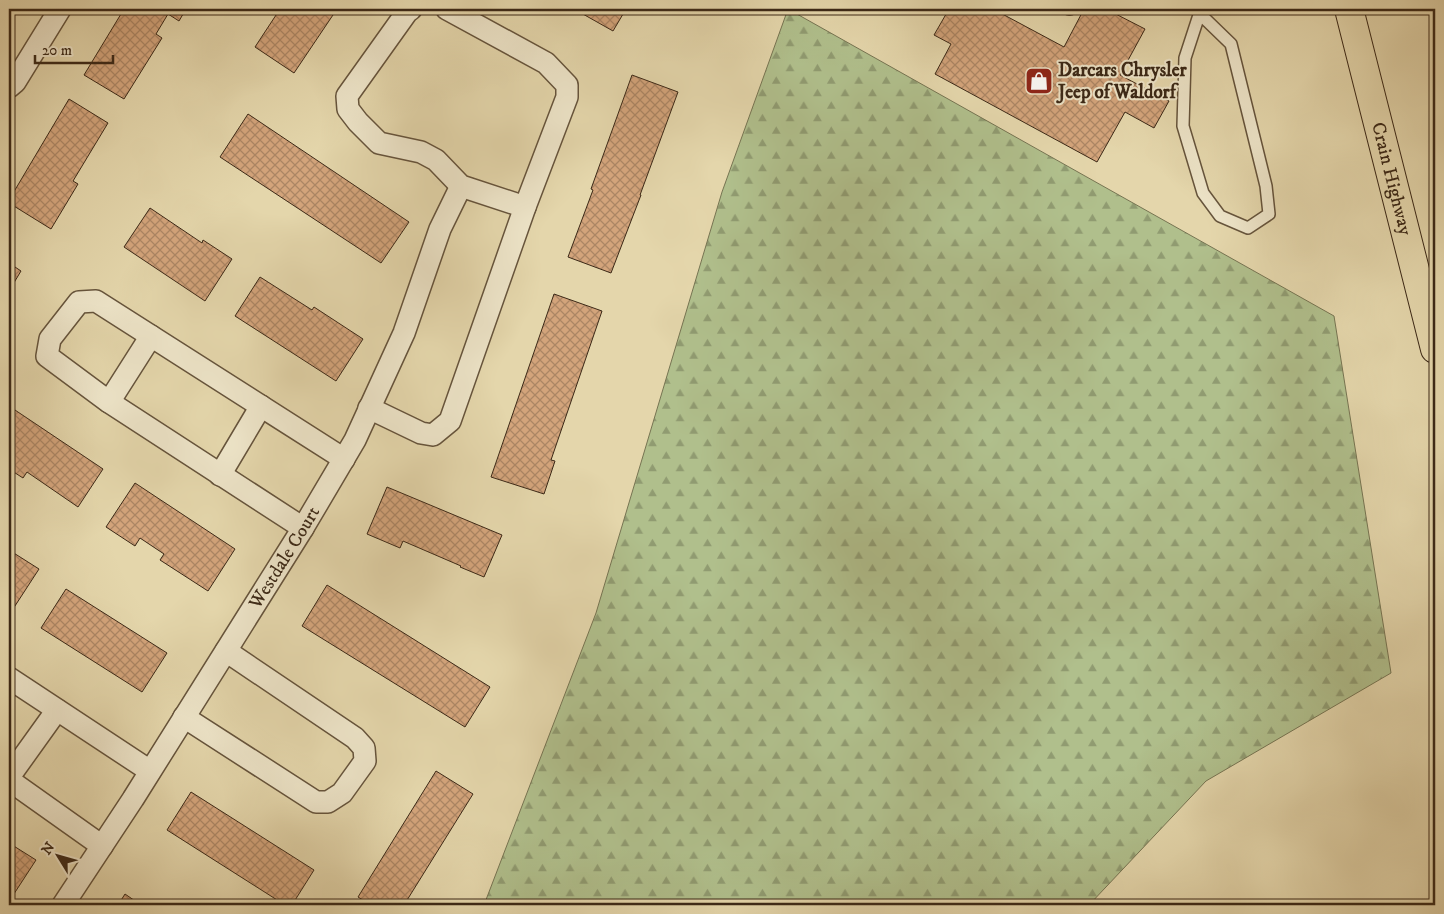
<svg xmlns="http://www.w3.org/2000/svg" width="1444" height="914" font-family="'IM FELL DW Pica',serif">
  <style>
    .forest { fill: url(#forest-firs); stroke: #767452 }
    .building { fill: url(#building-cross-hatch); stroke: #3c2917 }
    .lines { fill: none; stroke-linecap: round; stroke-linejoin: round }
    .service-casing { stroke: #66543c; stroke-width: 14 }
    .minor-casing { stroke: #66543c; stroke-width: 24 }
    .trunk-casing { stroke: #3c2917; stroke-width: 30 }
    .service { stroke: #ede4c8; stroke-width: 11 }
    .minor { stroke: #ede4c8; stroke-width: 21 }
    .trunk { stroke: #e4d6ab; stroke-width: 28 }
    .labels { text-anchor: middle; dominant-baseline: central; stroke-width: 4; stroke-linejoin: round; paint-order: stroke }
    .poi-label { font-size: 19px; font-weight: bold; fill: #3c2917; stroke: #ede4c8; text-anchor: start }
    .street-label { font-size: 19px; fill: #3c2917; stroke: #ede4c8 }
  </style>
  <defs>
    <pattern id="forest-firs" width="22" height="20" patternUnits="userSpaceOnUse" patternTransform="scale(1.25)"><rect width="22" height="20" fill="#b0bf8c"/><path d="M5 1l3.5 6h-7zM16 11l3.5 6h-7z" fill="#909b71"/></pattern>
    <pattern id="building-cross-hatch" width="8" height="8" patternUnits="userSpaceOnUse" patternTransform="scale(1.25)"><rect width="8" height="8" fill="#d3a47b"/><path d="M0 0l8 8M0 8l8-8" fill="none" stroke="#ac8664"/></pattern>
  </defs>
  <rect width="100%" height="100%" fill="#e4d6ab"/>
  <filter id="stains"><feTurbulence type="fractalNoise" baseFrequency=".004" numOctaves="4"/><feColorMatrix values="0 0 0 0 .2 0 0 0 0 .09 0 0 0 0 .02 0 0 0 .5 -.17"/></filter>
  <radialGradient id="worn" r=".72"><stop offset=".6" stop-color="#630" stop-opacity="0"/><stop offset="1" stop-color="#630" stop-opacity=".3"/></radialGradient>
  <path class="forest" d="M788 9 1334 316 1391 673 1206 781 1089 905H484L596 613 722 192Z"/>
  <path class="building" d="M124 9H186L179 21 168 14 156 34 162 38 124 99 84 75Z
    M280 9H337L294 73 255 47Z
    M574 9H626L613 31Z
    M949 9H993L1064 47 1084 9H1106L1145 29 1120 75 1169 101 1154 128 1125 112 1097 162 935 74 951 44 934 35Z
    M632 75 678 92 640 195H641L611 273 568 257 593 190 591 189Z
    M69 99 108 123 73 181 78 184 51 229 9 203V200Z
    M248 114 409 222 381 263 220 157Z
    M150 208 202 243 203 240 232 259 205 301 124 247Z
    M9 263 21 271 9 291Z
    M260 277 312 310 314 307 363 339 336 381 235 316Z
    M554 294 602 311 551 460 555 461 544 494 491 477Z
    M9 406 103 469 78 507 27 472 23 478 9 469Z
    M135 483 235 549 208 591 160 560 164 554 140 538 135 546 106 527Z
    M387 487 502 535 484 577 460 567 461 566 403 541 400 548 367 534Z
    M9 550 39 569 13 609 9 607Z
    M327 585 490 687 465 727 302 626Z
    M66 589 167 653 142 692 41 628Z
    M436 771 473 794 404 905H364L366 902 358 897Z
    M191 792 314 870 292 905H285L167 830Z
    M9 843 36 860 10 900 9 899Z
    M125 894 141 905H118Z"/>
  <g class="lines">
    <defs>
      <path id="service" d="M1069 9H1070
        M1200 14 1231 44 1266 186 1269 214 1248 228 1220 216 1203 193 1183 126 1185 58 1201 9"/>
      <g id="minor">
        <path d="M411 9 407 12 347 96 348 109 358 122 379 143 421 152 436 160 461 186 525 207"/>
        <path d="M9 87 15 82 60 9"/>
        <path d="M109 402 151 336"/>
        <path d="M369 408 421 433 433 435 450 421 525 207 567 97V85L546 63 447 9"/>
        <path d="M220 475 261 406"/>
        <path d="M303 528 109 402 47 356 50 339 79 302 96 301 344 459"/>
        <path d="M9 678 150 771"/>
        <path d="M184 717 316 802H328L342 793 365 761 364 748 355 738 226 651"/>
        <path d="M9 777 57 710"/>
        <path d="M9 780 102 846"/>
        <path id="s1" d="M63 905 133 799 303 528 355 440 404 333 440 229 461 186"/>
      </g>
      <g id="trunk">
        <path id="s2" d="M1349 9 1435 349"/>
      </g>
    </defs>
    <use href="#service" class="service-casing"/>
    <use href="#minor" class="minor-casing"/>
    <use href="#trunk" class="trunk-casing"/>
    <use href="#service" class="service"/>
    <use href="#minor" class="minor"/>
    <use href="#trunk" class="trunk"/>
  </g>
  <defs>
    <symbol id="shop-square" viewBox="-11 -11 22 22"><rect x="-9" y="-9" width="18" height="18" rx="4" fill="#8f2418" stroke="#ede4c8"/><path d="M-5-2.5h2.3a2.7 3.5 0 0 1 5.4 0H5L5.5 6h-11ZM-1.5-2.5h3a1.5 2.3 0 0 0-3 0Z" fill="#fff"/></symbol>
  </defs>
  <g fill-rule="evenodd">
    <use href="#shop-square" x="1023" y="65" width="32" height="32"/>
  </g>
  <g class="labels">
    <g class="poi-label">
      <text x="1058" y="70">Darcars Chrysler<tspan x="1058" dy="22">Jeep of Waldorf</tspan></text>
    </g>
    <g class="street-label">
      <text stroke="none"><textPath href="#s2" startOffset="175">Crain Highway</textPath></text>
      <text stroke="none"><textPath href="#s1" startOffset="412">Westdale Court</textPath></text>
    </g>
  </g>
  <rect width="1444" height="914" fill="none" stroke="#e4d6ab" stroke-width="30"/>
  <rect x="10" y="10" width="1424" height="894" fill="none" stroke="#3c2917" stroke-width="2.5"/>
  <rect x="15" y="15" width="1414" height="884" fill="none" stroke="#3c2917"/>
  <g transform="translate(58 856) rotate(307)" stroke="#ede4c8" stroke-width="4" paint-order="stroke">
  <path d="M0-4L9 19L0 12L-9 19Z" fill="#3c2917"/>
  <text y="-8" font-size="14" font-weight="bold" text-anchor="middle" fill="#3c2917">N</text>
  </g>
  <path d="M35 55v8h78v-8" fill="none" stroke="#3c2917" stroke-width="2.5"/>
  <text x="42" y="55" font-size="15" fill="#3c2917" stroke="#ede4c8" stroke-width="4" paint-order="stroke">20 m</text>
  <rect width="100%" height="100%" filter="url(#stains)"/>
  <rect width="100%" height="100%" fill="url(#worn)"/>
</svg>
